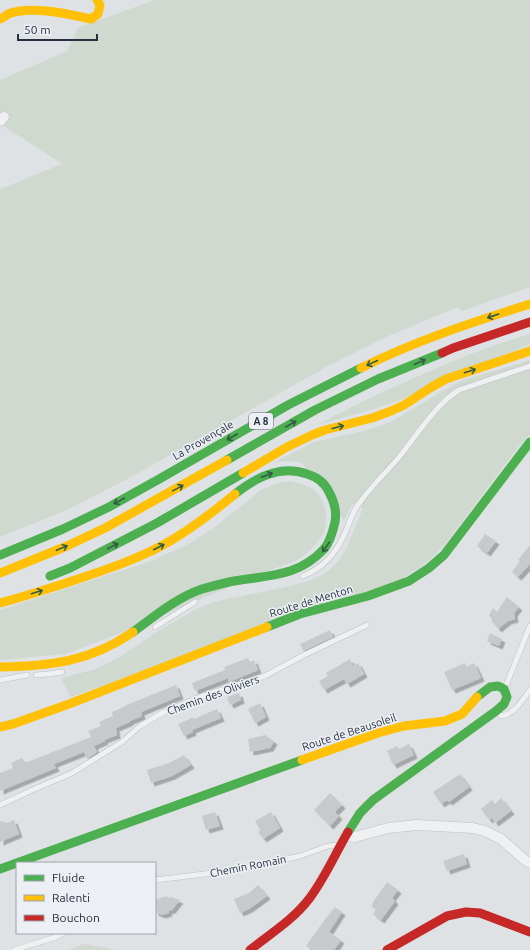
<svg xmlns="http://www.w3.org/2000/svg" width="530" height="950" font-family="Ubuntu,sans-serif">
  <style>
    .green { fill: #d0d9d0 }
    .building { fill: #c7cacd; filter: url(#shadow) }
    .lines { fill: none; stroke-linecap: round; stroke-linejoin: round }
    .lane-casing { stroke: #bdc0c3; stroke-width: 6 }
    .street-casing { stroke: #bdc0c3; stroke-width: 11 }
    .lane { stroke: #eef0f1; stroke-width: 5 }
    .street { stroke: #eef0f1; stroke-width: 10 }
    .fast { stroke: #4caf50; stroke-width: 9 }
    .slow { stroke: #ffc107; stroke-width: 9 }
    .jam { stroke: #c62828; stroke-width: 9 }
    .oneway { stroke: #335c44 }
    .labels { text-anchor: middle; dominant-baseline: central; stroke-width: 3; stroke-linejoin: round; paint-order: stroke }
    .shield { fill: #ecf0f5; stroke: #616974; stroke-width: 1 }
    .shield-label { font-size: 10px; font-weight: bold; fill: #262f3d }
    .street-label { font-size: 11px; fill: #262f3d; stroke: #ecf0f5 }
  </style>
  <defs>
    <filter id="shadow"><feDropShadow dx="3.5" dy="3.5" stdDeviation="0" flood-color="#0004"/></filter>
  </defs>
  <rect width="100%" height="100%" fill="#dfe2e5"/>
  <path class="green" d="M154 0H530V287L462 311 458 307 386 337 328 366 131 477 65 511 0 537V189L62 164 5 127 0 120V80L67 51 78 28Z
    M530 334V344L390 404 318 425C351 406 386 390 421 375 456 359 492 345 530 334Z
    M530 360V434L515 451 445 545 426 563 397 582 71 697 61 678 96 669 120 657 158 631 198 608 217 601 285 587 309 581 324 574 338 562 347 547 363 508 352 504 344 520 302 463 288 461 275 462 314 442 360 432 380 426 394 420 460 381Z
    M290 481C311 485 325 493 326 516 326 521 326 527 324 532 321 540 307 554 299 559 293 563 281 566 273 569L113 636 66 654 0 660V610L154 560 190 543 212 529 261 490 278 483Z
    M84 944 117 950H68Z"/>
  <path class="building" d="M485 534 496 541 487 553 477 546Z
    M530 545V564L518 577 512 572 520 561 518 560Z
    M507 597 519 607 514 613 515 619 508 621 498 629 491 620H492L489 615 493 608 497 612Z
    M330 630 333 637 303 651 300 644Z
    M490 633 502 639 499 646 487 641Z
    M248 658 250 662 254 660 258 670 229 682 228 678 195 691 192 683 225 670 224 667Z
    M350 659 353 666 358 663 364 674 347 684 344 679 324 690 319 681 328 676 326 673Z
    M465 663 466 667 474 663 481 678 452 690 444 672Z
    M176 685 180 696 141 712 142 716 130 721V722L116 728 117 735 104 740 105 741 94 746 97 752 87 759 84 752 54 764 56 768 0 791V773L13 768 11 763 22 758 25 763 91 737 88 731 101 726 99 722 113 716 112 712 124 707V706Z
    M239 693 241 700 230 705 227 697Z
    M260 703 266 717 255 723 248 709Z
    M217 709 221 718 192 730 193 732 184 736 178 724 194 717V719Z
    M265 735 274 741 270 748 250 752 248 739Z
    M409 744 414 755 393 765 387 751 397 746 399 749Z
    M184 755 191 765 172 776 151 783 147 770 169 763Z
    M460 774 469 787 449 802 447 800 441 804 433 792Z
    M330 793 342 805 335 812 339 816 330 826 314 810Z
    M501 798 511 811 495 823 492 818 489 820 481 809 492 800 495 804Z
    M215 812 220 826 206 830 202 816Z
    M271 812 280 828 263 839 258 832 260 830 255 821Z
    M14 820 19 834 0 842V821L7 823Z
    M464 854 467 864 447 871 443 861Z
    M387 882 398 890 392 898 395 901 381 920 373 914 376 910 372 907 373 902Z
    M258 885 267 896 249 909 240 913 234 899 249 893Z
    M167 896 168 898 171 897 180 900 172 910 168 911 169 913 162 915 155 912V900Z
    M335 907 342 912 329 932 341 940 334 950H312L306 946 328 915H329Z"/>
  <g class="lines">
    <defs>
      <path id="lane" d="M303 576C323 568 337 552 345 533 349 524 352 513 358 505 370 487 386 473 400 456 417 435 436 404 459 390L530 366
        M155 627 195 602
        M36 675 48 674 62 672
        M0 680 27 675
        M505 688 530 626
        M497 711 501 716C514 715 523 699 530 690
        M0 805 30 791 72 773 122 742 140 726 164 712 200 697 265 676 302 656 367 625
        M155 880 213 873 259 865 300 856 328 846 338 845
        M14 950 56 937 63 933"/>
      <path id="street" d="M0 121 4 117
        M346 835 355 837 388 828 417 825 473 828 485 831 501 839 525 860 530 863"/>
    </defs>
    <use href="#lane" class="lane-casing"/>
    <use href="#street" class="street-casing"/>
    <use href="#lane" class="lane"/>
    <use href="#street" class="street"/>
    <path class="fast" d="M227 460 315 410 378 379 442 353
      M0 555 63 529 109 507 161 478 288 405 361 368
      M50 576 70 568 157 523 243 473
      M267 627 300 614 368 596 409 581 429 568 444 555 530 442
      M133 632C155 616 176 598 202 589 213 586 223 583 234 581 269 575 298 577 324 549 330 542 333 531 335 522 337 511 334 501 329 492 325 483 317 477 307 474 280 464 255 478 235 494
      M348 832 360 813 373 800 496 711 504 704 507 697 504 689 498 686 490 687 477 697
      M0 869 302 760"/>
    <path class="slow" d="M0 19C3 18 5 16 8 14 30 5 68 14 91 19L98 14 100 5 97 0
      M361 368C415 341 473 322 530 304
      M243 473 287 447 312 435 325 430 372 418 391 411 404 405 430 388 446 379 530 351
      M0 573 67 546 105 528 227 460
      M0 603C26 596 50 588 75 580 105 570 135 560 163 545 189 531 212 513 235 494
      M0 667C50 666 90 662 133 632
      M0 727 13 724 69 704 267 627
      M302 760 378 733 404 726 445 721 462 714 477 697"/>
    <path class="jam" d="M442 353 453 348 530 322
      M250 950C270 934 293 920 309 899 325 878 335 854 348 832
      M387 950 447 916 466 912 480 913 530 932"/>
  </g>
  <defs><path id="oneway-shaft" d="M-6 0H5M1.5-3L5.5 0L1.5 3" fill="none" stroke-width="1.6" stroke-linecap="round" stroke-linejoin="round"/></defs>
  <g class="oneway">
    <use href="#oneway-shaft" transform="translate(493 316) rotate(161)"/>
    <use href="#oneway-shaft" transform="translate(420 362) rotate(-23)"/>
    <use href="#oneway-shaft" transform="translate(372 363) rotate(155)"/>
    <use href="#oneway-shaft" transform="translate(470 371) rotate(-18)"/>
    <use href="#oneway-shaft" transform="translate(291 424) rotate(-30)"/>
    <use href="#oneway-shaft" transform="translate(338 427) rotate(-14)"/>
    <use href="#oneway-shaft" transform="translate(232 437) rotate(150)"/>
    <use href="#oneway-shaft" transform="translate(267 475) rotate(-21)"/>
    <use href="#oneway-shaft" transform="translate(178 488) rotate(-29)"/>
    <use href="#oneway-shaft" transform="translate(119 501) rotate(152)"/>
    <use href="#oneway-shaft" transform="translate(113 546) rotate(-28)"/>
    <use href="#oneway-shaft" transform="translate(159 547) rotate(-27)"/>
    <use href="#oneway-shaft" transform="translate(326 547) rotate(125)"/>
    <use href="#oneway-shaft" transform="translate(62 548) rotate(-23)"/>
    <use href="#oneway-shaft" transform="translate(37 592) rotate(-17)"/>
  </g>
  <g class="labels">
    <rect class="shield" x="249" y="413" width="24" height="16" rx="3"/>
    <g class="shield-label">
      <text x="261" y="421">A 8</text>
    </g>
    <g class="street-label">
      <text transform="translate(203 440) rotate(-30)">La Provençale</text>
      <text transform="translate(311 601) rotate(-17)">Route de Menton</text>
      <text transform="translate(213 695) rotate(-20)">Chemin des Oliviers</text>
      <text transform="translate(349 732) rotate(-18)">Route de Beausoleil</text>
      <text transform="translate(248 866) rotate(-11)">Chemin Romain</text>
    </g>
  </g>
  <rect x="16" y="862" width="140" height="72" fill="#ecf0f5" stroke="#9da3ab"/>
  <rect x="24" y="875" width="20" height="6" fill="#4caf50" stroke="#9da3ab"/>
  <text x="52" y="882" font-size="12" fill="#262f3d">Fluide</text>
  <rect x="24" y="895" width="20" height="6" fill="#ffc107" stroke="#9da3ab"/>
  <text x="52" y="902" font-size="12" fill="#262f3d">Ralenti</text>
  <rect x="24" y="915" width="20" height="6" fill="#c62828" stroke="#9da3ab"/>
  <text x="52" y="922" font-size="12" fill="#262f3d">Bouchon</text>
  <path d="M18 34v6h79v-6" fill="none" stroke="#262f3d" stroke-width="2"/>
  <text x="24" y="34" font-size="12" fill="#262f3d" stroke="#ecf0f5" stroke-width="3" paint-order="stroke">50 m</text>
</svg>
